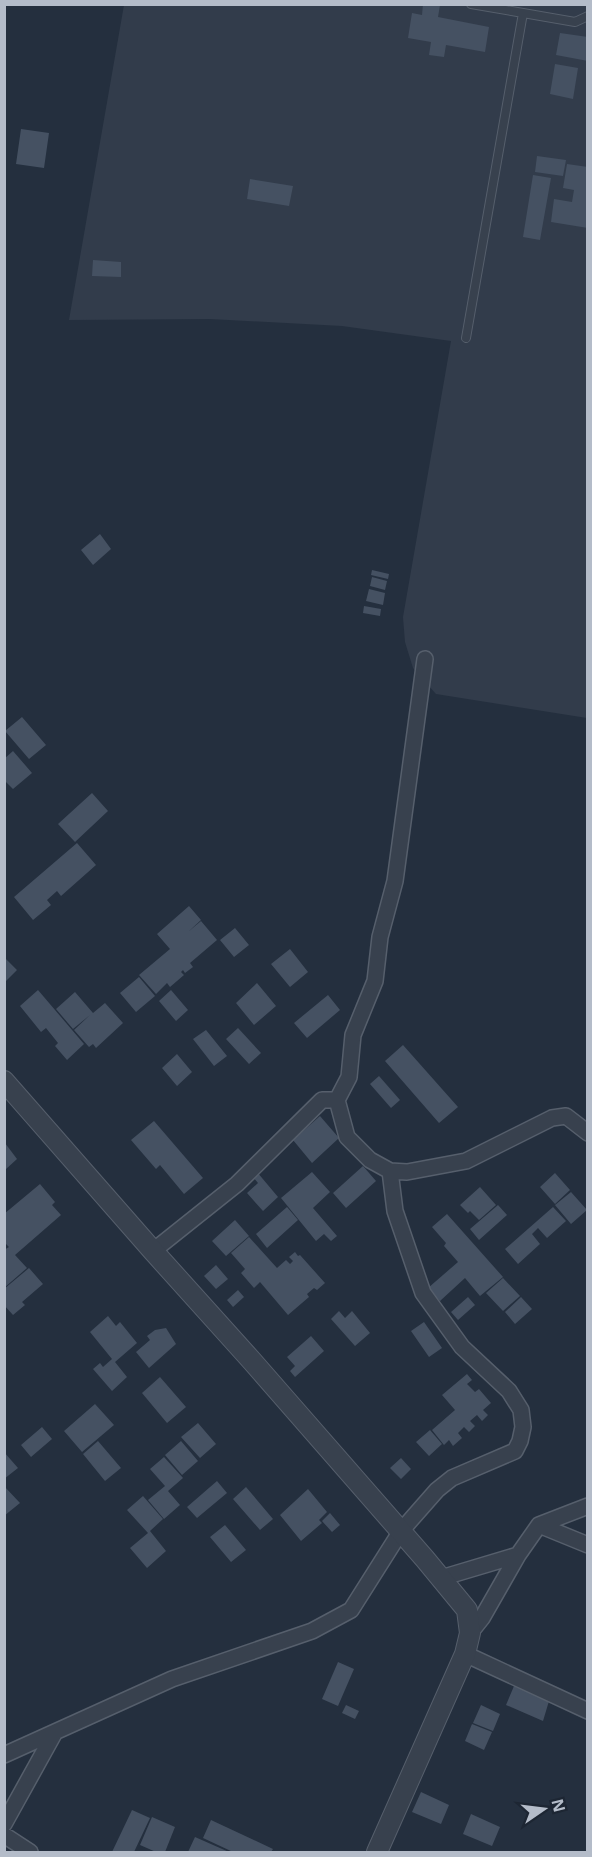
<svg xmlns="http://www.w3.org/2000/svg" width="592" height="1857" font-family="'Noto Sans',sans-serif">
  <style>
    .airport { fill: #323c4b }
    .building { fill: #455162 }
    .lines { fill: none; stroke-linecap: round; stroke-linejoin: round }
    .service-casing { stroke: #565f6c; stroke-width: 10 }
    .minor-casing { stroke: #565f6c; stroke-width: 18 }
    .tertiary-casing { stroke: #565f6c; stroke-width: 22 }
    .service { stroke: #38414e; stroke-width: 8 }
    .minor { stroke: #38414e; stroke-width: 15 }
    .tertiary { stroke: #38414e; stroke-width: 20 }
  </style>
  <rect width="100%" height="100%" fill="#242f3e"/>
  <path class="airport" d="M124 5H587V718L436 694 413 668 405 642 403 617 451 341 342 326 210 319 69 320Z"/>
  <path class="building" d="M423 4 440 5 438 17 489 27 485 52 446 45 444 57 429 55 431 42 408 38 412 13 422 15Z
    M560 33 588 37V61L556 55Z
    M555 64 578 68 573 99 550 94Z
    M21 129 49 133 44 168 16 164Z
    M537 156 566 160 563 176 535 172Z
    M567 164 588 167V228L551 222 554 199 572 202 574 190 563 188Z
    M533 175 551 178 540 240 523 237Z
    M250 179 293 186 289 206 247 199Z
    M93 260 121 262V277L92 276Z
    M100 534 111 549 93 565 81 550Z
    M372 570 389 574 388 579 371 575Z
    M372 577 387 581 385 590 370 586Z
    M369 589 385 593 383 605 366 601Z
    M364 606 381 609 380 616 363 613Z
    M22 717 46 745 29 759 5 731Z
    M13 751 32 773 13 789 4 780V759Z
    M92 793 108 811 75 842 58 824Z
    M77 843 96 865 61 896 57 891 47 900 51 905 33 920 14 897Z
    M189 906 201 920 188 932 201 921 217 940 190 963 193 967 185 973 183 970 181 972 184 975 170 987 167 983 156 994 139 975 170 949 157 934Z
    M235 928 249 945 234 957 220 940Z
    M290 949 308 972 290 987 271 964Z
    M4 957 17 970 4 983Z
    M139 977 155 996 136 1012 120 993Z
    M257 983 276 1006 254 1025 236 1003Z
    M38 990 84 1044 67 1060 55 1046 58 1043 46 1028 41 1032 20 1006Z
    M171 990 188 1010 176 1021 159 1001Z
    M75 992 93 1013 105 1003 123 1023 96 1048 93 1044 89 1047 74 1030 90 1015 73 1029 56 1009Z
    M328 995 340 1010 307 1038 294 1023Z
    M238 1028 261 1053 249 1064 226 1039Z
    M206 1030 227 1056 214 1066 193 1039Z
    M403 1045 458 1107 439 1123 385 1061Z
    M177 1054 192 1072 177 1086 162 1068Z
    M379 1076 400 1100 391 1108 370 1084Z
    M320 1116 339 1138 312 1163 293 1140Z
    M154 1121 203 1178 184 1194 160 1165 156 1169 131 1140Z
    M5 1143 17 1159 5 1170Z
    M363 1166 376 1181 346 1208 333 1193Z
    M257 1172 278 1197 263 1211 247 1193 258 1183 252 1176Z
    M312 1172 330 1192 313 1208 337 1236 331 1241 324 1234 316 1241 281 1198Z
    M555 1173 570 1190 555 1204 540 1187Z
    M40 1184 55 1202 52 1205 61 1215 15 1255 27 1268 4 1288V1250L9 1247 6 1244 4 1245V1214Z
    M480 1187 496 1205 479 1220 470 1211 468 1213 460 1205Z
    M571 1192 587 1210 571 1224 555 1205Z
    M498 1205 507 1215 479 1240 470 1229Z
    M287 1207 298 1220 267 1248 256 1234Z
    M553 1207 566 1221 547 1238 538 1228 532 1234 540 1244 518 1264 505 1249Z
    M447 1214 503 1277 480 1296 465 1278 440 1301 428 1288 458 1262 444 1246 446 1243 432 1227Z
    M235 1220 249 1236 226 1256 212 1241Z
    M249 1237 277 1268 286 1260 290 1264 293 1261 289 1257 295 1252 298 1256 300 1255 325 1283 317 1290 314 1288 307 1294 309 1297 288 1315 260 1282 254 1288 241 1273 245 1269 231 1253Z
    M216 1265 228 1279 216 1289 204 1276Z
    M29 1268 43 1284 22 1302 25 1305 13 1315 4 1305V1289Z
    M503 1278 520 1296 503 1311 486 1293Z
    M238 1290 244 1297 233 1307 227 1300Z
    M468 1297 475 1305 458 1320 451 1312Z
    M521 1297 532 1309 515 1324 505 1312Z
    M339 1311 345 1318 352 1311 370 1333 355 1346 331 1319Z
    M108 1316 116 1326 120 1322 137 1343 115 1362 127 1377 112 1391 93 1369 100 1363 103 1367 112 1359 90 1332Z
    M424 1322 442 1348 429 1357 411 1331Z
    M166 1328 176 1344 149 1368 136 1352 150 1340 147 1336 155 1330Z
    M311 1336 324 1351 295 1377 290 1371 295 1366 287 1357Z
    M467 1374 472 1380 467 1384 475 1392 479 1389 491 1403 483 1410 488 1415 482 1421 477 1415 470 1421 475 1426 469 1432 464 1427 458 1433 462 1438 453 1446 449 1440 444 1445 432 1430 455 1410 442 1395Z
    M160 1377 186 1407 167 1423 142 1393Z
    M95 1404 114 1425 82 1452 64 1431Z
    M198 1423 216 1444 200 1458 181 1437Z
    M42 1427 52 1439 31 1457 21 1445Z
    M430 1430 442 1444 429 1456 416 1442Z
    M98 1441 121 1468 105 1481 83 1454Z
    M181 1441 198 1461 182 1475 165 1455Z
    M4 1452 18 1468 4 1479Z
    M164 1457 183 1478 168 1491 180 1505 164 1519 148 1500 165 1486 150 1469Z
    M401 1458 411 1469 401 1479 390 1468Z
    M217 1481 227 1493 197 1518 187 1507Z
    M4 1486 20 1503 4 1516Z
    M246 1487 273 1519 260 1530 233 1499Z
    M308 1489 327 1512 319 1520 322 1523 301 1541 280 1515Z
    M143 1496 163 1519 150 1531 166 1551 147 1568 130 1548 148 1533 127 1510Z
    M330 1513 340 1525 332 1532 322 1521Z
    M225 1525 246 1550 231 1562 210 1537Z
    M338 1662 354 1669 338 1706 322 1699Z
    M514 1686 549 1701 543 1721 506 1705Z
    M346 1705 359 1711 355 1719 342 1713Z
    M481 1705 500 1714 493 1731 473 1723Z
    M472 1724 492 1732 484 1750 465 1741Z
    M421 1792 449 1805 441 1824 412 1812Z
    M132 1810 150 1818 134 1852H112Z
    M471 1814 500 1827 492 1846 463 1834Z
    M152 1817 175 1827 165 1852H156L140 1845Z
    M211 1820 273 1849 271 1852H233L203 1838Z
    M195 1837 229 1852H188Z"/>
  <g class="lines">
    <defs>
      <path id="service" d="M471 4 575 22 588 16
        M466 338 523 13"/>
      <path id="minor" d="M425 659 395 881 380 937 375 981 353 1035 349 1077 337 1100 347 1137 370 1160 390 1171 407 1172 466 1161 552 1118 566 1116 588 1133
        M153 1251 237 1184 322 1100H337
        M539 1525 588 1545
        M441 1578 518 1555 539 1525 588 1506
        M470 1633 482 1618 518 1555
        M465 1654 588 1711
        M4 1755 172 1679 312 1631 351 1610 401 1531 437 1490 452 1478 515 1451 520 1441 523 1427 521 1410 509 1391 462 1347 423 1293 395 1211 390 1171
        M4 1824 55 1732
        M4 1835 30 1852"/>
      <path id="tertiary" d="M4 1081 153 1251 252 1361 425 1559 467 1610 470 1633 465 1654 377 1852"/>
    </defs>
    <use href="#service" class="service-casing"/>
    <use href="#minor" class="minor-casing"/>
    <use href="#tertiary" class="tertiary-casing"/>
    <use href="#service" class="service"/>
    <use href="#minor" class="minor"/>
    <use href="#tertiary" class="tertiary"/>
  </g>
  <rect width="592" height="1857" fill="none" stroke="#b4bcc9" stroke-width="12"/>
  <g transform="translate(544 1809) rotate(76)" stroke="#1d2633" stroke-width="4.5" paint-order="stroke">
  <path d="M0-4.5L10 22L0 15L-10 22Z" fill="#b4bcc9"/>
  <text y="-9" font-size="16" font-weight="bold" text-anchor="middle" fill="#b4bcc9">N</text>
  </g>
</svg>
